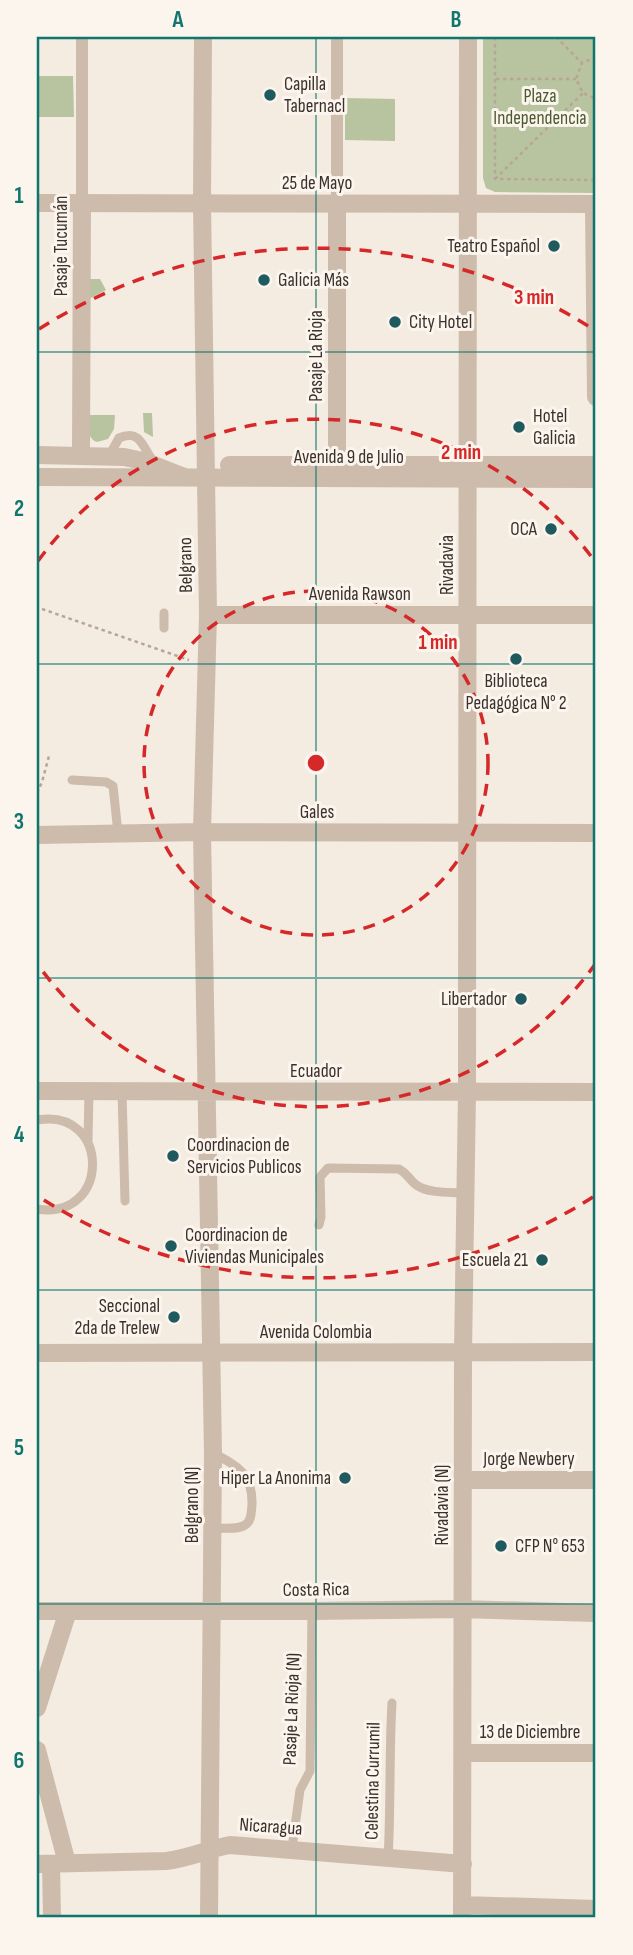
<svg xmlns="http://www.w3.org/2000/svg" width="633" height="1955" font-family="'Sofia Sans Condensed',sans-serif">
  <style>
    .green { fill: #b8c4a0 }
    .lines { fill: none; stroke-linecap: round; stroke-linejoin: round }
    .path { stroke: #b9a596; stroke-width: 2.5; stroke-dasharray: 3.5 3.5; stroke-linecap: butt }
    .service { stroke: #cdbbac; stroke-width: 9 }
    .pedestrian { stroke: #cdbbac; stroke-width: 12 }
    .minor { stroke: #cdbbac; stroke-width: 18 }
    .tertiary { stroke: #cdbbac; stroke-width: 18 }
    .grid { fill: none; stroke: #0f766e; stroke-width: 2; stroke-opacity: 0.55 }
    .ring { fill: none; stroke: #d62828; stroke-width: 3.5; stroke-dasharray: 12 9 }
    .poi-dot { fill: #1f5a5e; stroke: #fbf5ee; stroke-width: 2.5 }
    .labels { text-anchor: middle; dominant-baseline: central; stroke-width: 6; stroke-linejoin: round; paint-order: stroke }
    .poi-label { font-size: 19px; fill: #3b302b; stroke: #fbf5ee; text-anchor: start }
    .park-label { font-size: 19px; fill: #4a5a2e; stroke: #fbf5ee }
    .street-label { font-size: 19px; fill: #3b302b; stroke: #fbf5ee }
    .centre { fill: #d62828; stroke: #fbf5ee; stroke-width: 3.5 }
    .ring-label { font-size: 21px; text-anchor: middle; font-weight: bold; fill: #d62828; stroke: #fbf5ee; stroke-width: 6; stroke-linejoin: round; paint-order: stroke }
    .neatline { fill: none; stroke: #0f766e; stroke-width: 2.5 }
    .grid-label { font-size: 23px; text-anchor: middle; font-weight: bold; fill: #0f766e }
  </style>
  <rect width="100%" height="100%" fill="#f4ebe1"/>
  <path class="green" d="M483 37H596V193L495 192 486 188 483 178Z
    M37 76H73L74 117H37Z
    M345 98 395 99V141L345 140Z
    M88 279H100L106 290 89 299Z
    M143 413H152L153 437 144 432Z
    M88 415H115L114 429 108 439 97 442C86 438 89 426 88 415Z"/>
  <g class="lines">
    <path class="path" d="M495 37V179L596 180
      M556 37 582 63
      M596 57 582 63 576 79 583 93 596 99
      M496 79H576
      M495 179 583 93
      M42 609 189 660
      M37 793 42 782 49 756"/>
    <path class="service" d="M109 456 119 438C142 428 143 450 154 462
      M164 613V628
      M72 780 106 782 113 786 118 833
      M122 1092 125 1201
      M37 1120C111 1107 111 1221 37 1209
      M88 1141 89 1091
      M319 1225 321 1217 320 1177 328 1168 399 1169C408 1174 408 1178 415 1184 427 1194 451 1192 465 1193
      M213 1453C238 1466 253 1474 252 1505 251 1512 252 1521 245 1525 238 1530 222 1528 213 1528
      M292 1848 300 1790 310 1771 312 1611
      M388 1859C391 1807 389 1755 392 1703"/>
    <path class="pedestrian" d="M337 37V204
      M82 203V37"/>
    <path class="minor" d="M203 37 202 203 208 615 202 832 213 1453 209 1918
      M337 204V465
      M594 204 596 397
      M37 455 124 457 143 461 184 477
      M81 455 82 203
      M208 615H596
      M37 835 202 832 596 833
      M37 1091 596 1092
      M463 1480H596
      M37 1611H312L462 1609 596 1613
      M37 1708 68 1611
      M37 1750 67 1863
      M464 1753H596
      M37 1864 166 1861C188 1859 208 1849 230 1845L463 1864
      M51 1864 52 1918
      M462 1905 596 1909
      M462 1918 463 1353 467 1092 468 37"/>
    <path class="tertiary" d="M37 203 596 204
      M229 465H596
      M37 477 596 479
      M37 1353 596 1352"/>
  </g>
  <path class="grid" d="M316 37V1918M37 352H596M37 664H596M37 978H596M37 1290H596M37 1604H596"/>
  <g class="ring">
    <circle cx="316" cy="763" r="172"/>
    <path d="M596 963A344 344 0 0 1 38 965M38 561A344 344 0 0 1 596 563"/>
    <path d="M593 1197A515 515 0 0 1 39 1197M39 329A515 515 0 0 1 593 329"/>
  </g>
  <g class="poi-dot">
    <circle cx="270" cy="95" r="7"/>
    <circle cx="554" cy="246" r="7"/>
    <circle cx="264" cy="280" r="7"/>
    <circle cx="395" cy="322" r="7"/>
    <circle cx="519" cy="427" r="7"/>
    <circle cx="551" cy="529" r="7"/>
    <circle cx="516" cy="659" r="7"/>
    <circle cx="521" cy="999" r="7"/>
    <circle cx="173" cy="1156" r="7"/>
    <circle cx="171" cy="1246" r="7"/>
    <circle cx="542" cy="1260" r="7"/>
    <circle cx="174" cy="1317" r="7"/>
    <circle cx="345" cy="1478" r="7"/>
    <circle cx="501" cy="1546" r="7"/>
  </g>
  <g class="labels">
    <g class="poi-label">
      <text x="284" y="84">Capilla<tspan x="284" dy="22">Tabernacl</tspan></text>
      <text x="540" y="246" text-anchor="end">Teatro Español</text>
      <text x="278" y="280">Galicia Más</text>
      <text x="409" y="322">City Hotel</text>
      <text x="533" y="416">Hotel<tspan x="533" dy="22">Galicia</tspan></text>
      <text x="537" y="529" text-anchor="end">OCA</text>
      <text x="516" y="681" text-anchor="middle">Biblioteca<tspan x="516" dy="22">Pedagógica N° 2</tspan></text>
      <text x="507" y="999" text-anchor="end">Libertador</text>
      <text x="187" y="1145">Coordinacion de<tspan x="187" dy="22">Servicios Publicos</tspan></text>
      <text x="185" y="1235">Coordinacion de<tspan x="185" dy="22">Viviendas Municipales</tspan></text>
      <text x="528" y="1260" text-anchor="end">Escuela 21</text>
      <text x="160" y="1306" text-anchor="end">Seccional<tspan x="160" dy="22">2da de Trelew</tspan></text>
      <text x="331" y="1478" text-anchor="end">Hiper La Anonima</text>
      <text x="515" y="1546">CFP N° 653</text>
    </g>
    <g class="park-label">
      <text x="540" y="96">Plaza<tspan x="540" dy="22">Independencia</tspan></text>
    </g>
    <g class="street-label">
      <text x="317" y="183">25 de Mayo</text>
      <text transform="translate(61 246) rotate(-90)">Pasaje Tucumán</text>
      <text transform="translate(316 356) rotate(-90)">Pasaje La Rioja</text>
      <text x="349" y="457">Avenida 9 de Julio</text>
      <text transform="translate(186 565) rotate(-91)">Belgrano</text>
      <text transform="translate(447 565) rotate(-90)">Rivadavia</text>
      <text x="360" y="594">Avenida Rawson</text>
      <text x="317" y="812">Gales</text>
      <text x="316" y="1071">Ecuador</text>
      <text x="316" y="1332">Avenida Colombia</text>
      <text x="529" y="1459">Jorge Newbery</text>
      <text transform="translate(192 1505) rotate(-90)">Belgrano (N)</text>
      <text transform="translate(442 1505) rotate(-90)">Rivadavia (N)</text>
      <text transform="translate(316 1590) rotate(-1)">Costa Rica</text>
      <text transform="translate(292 1709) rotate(-88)">Pasaje La Rioja (N)</text>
      <text x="530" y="1732">13 de Diciembre</text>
      <text transform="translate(373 1781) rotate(-89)">Celestina Currumil</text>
      <text transform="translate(271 1827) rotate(4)">Nicaragua</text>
    </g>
  </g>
  <circle cx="316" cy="763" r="10" class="centre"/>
  <g class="ring-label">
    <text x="534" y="304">3 min</text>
    <text x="461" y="459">2 min</text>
    <text x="438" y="649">1 min</text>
  </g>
  <rect width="633" height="1955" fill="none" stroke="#fbf5ee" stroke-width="77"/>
  <rect x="38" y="38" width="556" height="1878" class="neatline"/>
  <g class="grid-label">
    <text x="178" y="27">A</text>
    <text x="456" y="27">B</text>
    <text x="19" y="203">1</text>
    <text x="19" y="516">2</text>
    <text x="19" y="829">3</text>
    <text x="19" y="1142">4</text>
    <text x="19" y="1455">5</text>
    <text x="19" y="1768">6</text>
  </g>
</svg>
